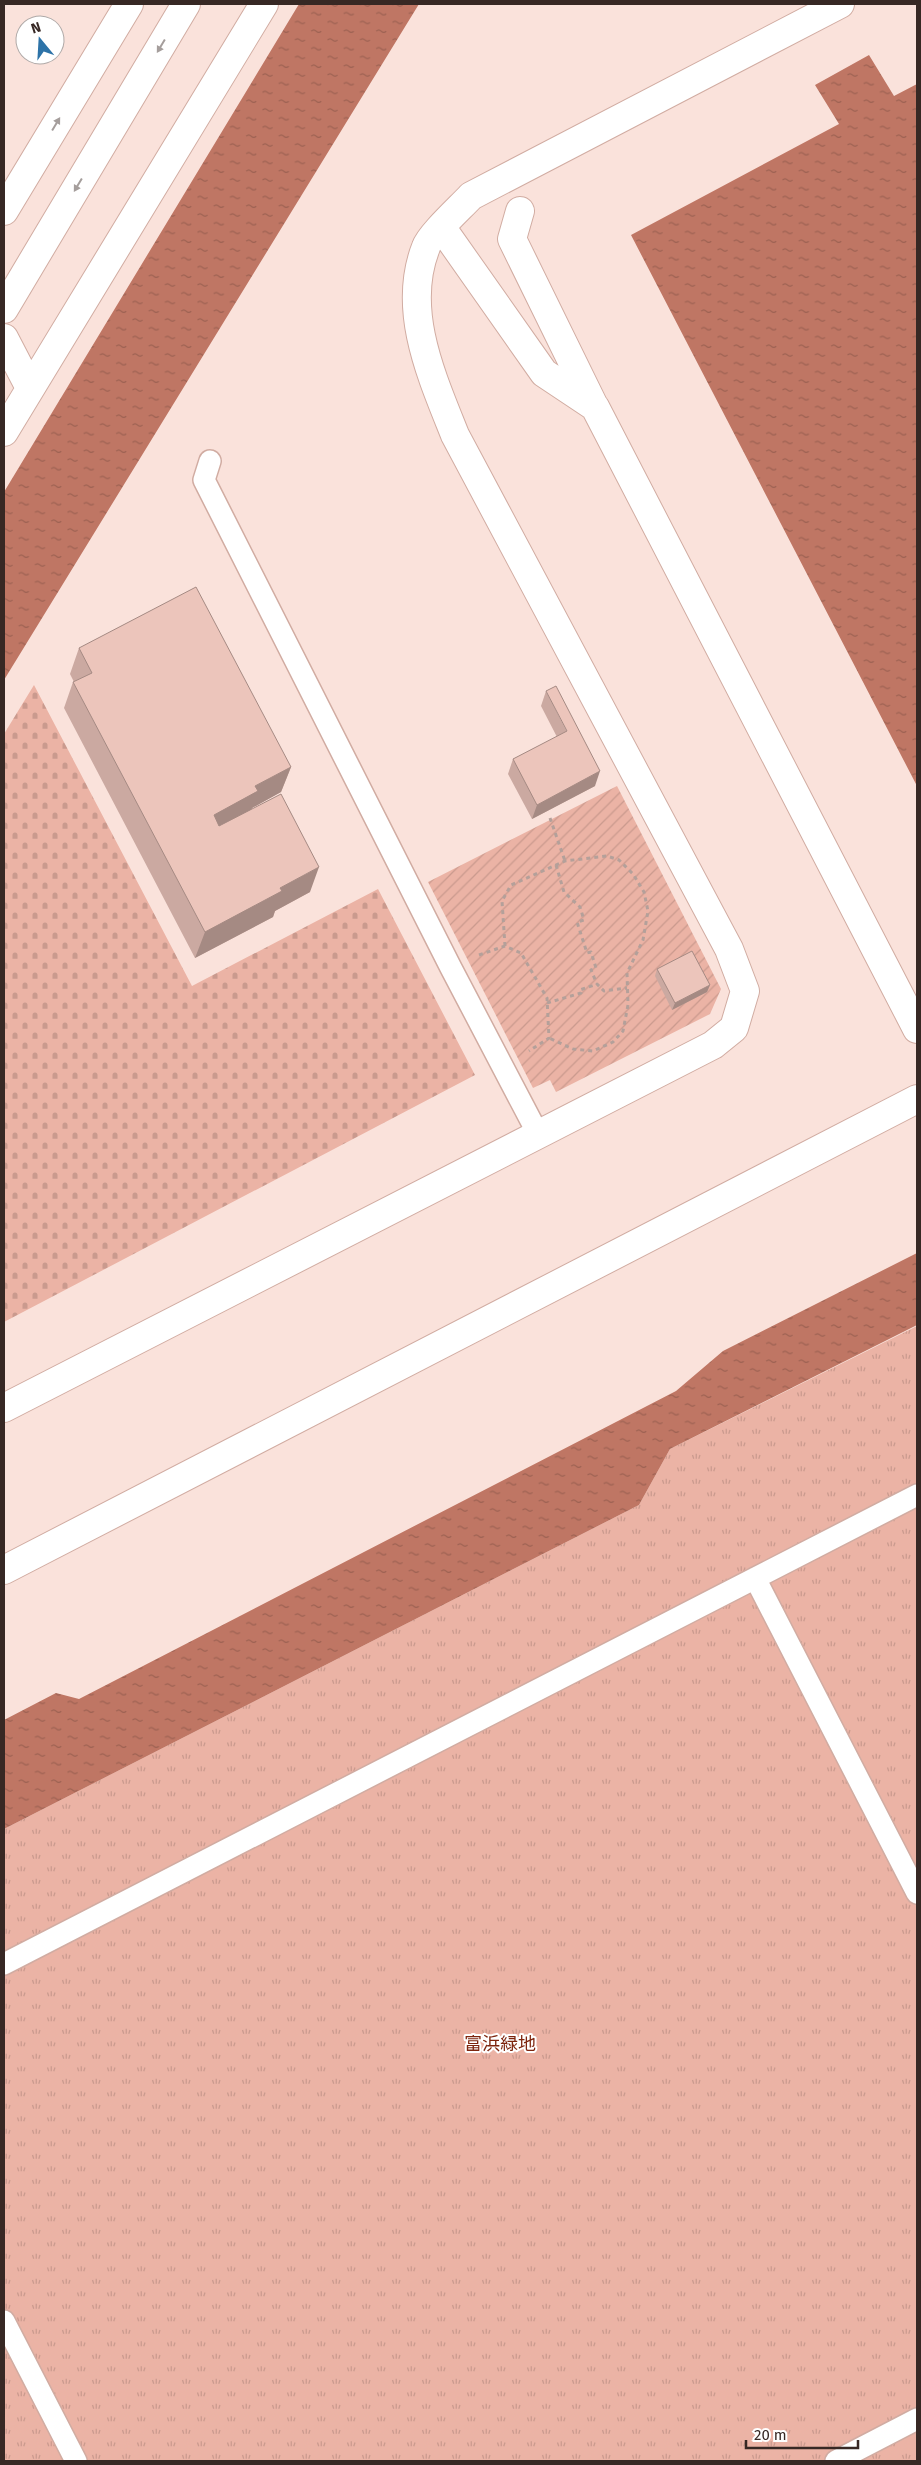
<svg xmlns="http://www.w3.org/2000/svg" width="921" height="2465" font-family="'Fira Sans','Noto Sans JP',sans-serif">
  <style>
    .cemetery { fill: url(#cemetery-stones) }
    .park { fill: url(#park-tufts) }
    .garden { fill: url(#garden-furrows) }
    .water { fill: url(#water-ripples) }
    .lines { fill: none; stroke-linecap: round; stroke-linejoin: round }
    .lane-casing { stroke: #d1aca2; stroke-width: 24 }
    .street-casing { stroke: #d1aca2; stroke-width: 30 }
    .secondary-casing { stroke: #d1aca2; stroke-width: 30 }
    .path { stroke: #b4a09a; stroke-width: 3; stroke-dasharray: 4 4; stroke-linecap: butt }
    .lane { stroke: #fff; stroke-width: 21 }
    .street { stroke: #fff; stroke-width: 28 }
    .secondary { stroke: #fff; stroke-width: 28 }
    .wall { fill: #cba9a1 }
    .shaded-wall { fill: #a58a83 }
    .building { fill: #ecc5bb; stroke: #a58a83 }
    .oneway { fill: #a59e9c }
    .labels { text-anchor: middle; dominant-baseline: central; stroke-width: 4; stroke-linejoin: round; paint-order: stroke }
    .park-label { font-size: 18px; fill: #7d250e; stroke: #fff }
  </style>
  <defs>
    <pattern id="cemetery-stones" width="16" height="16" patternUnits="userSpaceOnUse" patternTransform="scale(1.25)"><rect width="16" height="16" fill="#ebb3a5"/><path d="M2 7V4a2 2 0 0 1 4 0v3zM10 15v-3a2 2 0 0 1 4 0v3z" fill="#ca9a8e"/></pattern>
    <pattern id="park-tufts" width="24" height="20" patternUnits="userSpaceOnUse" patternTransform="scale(1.25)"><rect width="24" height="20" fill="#ebb3a5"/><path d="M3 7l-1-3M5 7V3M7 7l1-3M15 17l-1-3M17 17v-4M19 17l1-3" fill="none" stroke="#ca9a8e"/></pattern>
    <pattern id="garden-furrows" width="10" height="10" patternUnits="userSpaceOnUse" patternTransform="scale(1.25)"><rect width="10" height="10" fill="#ebb3a5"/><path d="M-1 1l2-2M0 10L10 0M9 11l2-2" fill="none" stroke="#ca9a8e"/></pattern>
    <pattern id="water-ripples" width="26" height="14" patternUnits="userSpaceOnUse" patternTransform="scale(1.25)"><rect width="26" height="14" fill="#bf7664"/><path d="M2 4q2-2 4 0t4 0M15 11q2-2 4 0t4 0" fill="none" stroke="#9c6152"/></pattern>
  </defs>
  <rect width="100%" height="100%" fill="#fae2db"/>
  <path class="cemetery" d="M34 685 192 986 378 889 475 1075 4 1322V734Z"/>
  <path class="park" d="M917 1326V2461H4V1829L639 1505 670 1449Z"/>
  <path class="garden" d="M617 786 721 989 710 1014 556 1092 550 1080 533 1088 428 882Z"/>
  <path class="water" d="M299 4H419L4 680V492Z
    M869 55 894 96 917 84V786L631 235 839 124 815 85Z
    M917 1253V1325L670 1449 639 1505 4 1829V1720L56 1693 79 1699 676 1391 723 1351Z"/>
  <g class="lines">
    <defs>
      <path id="lane" d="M210 461 204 480 451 968 538 1134
        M755 1578 917 1893
        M4 1964 917 1495
        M4 2321 76 2461
        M836 2461 917 2419"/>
      <path id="street" d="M520 211 512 239 594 406
        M442 228 544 373 595 407 917 1029
        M4 338 30 388
        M4 432 264 4
        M4 1408 713 1045 734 1028 745 991 729 949 455 435C432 377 401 310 426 247 430 235 461 207 471 196L840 4
        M4 1570 917 1099"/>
      <path id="secondary" d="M4 211 129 4
        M4 309 186 4"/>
    </defs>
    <use href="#lane" class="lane-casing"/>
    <use href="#street" class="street-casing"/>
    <use href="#secondary" class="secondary-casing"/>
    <path class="path" d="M550 818 565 861
      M556 865 564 892 580 907 584 920 577 922 587 953 591 952 596 968 591 970 597 984 604 991 627 988
      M505 946 502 901 511 885 565 861 607 856 619 860 633 874 644 892 648 911 643 940 627 973 628 1005 623 1031 613 1042 593 1051 573 1049 549 1038
      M479 955 505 946 521 953 547 998 549 1038 529 1051
      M547 1003 581 993 580 990 597 984"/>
    <use href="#lane" class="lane"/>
    <use href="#street" class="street"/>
    <use href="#secondary" class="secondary"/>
  </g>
  <path class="wall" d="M79 648 291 767 281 792 252 808 251 810 310 892 275 911 273 917 195 958 64 708 73 682H74L70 674Z
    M546 691 595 786 532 819 508 774 513 759 557 737 541 706Z
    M657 969 710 985 707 992 672 1010 655 976Z"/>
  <path class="shaded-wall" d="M291 767 281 792 252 808 249 817 204 840 214 815 255 786Z
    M600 771 595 786 532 819 537 805Z
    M319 867 310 892 275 911 273 917 195 958 205 932 280 888Z
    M710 985 707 992 672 1010 675 1003Z"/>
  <path class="building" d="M196 587 291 767 255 786 258 791 214 815 219 826 281 794 319 867 280 888 282 891 205 932 73 682 92 673 79 648Z
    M556 686 600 771 537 805 513 759 567 731 546 691Z
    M692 951 710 985 675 1003 657 969Z"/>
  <defs><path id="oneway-solid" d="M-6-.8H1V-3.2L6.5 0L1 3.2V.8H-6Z" transform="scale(1.25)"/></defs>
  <g class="oneway">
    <use href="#oneway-solid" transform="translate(161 46) rotate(121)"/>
    <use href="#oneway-solid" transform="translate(56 124) rotate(-59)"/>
    <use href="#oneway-solid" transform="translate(78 185) rotate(121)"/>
  </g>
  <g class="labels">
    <g class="park-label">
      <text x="500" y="2044">富浜緑地</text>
    </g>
  </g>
  <rect width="921" height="2465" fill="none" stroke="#372824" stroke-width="10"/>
  <g transform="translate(40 40) rotate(342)"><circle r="24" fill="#ffffff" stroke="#afa9a7"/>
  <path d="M0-4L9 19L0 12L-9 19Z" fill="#2d73a8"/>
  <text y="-8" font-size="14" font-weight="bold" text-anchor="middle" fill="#372824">N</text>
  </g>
  <path d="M746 2440v8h112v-8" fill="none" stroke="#372824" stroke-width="2.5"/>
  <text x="754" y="2440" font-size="15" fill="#372824" stroke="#ffffff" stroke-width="4" paint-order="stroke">20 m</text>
</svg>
